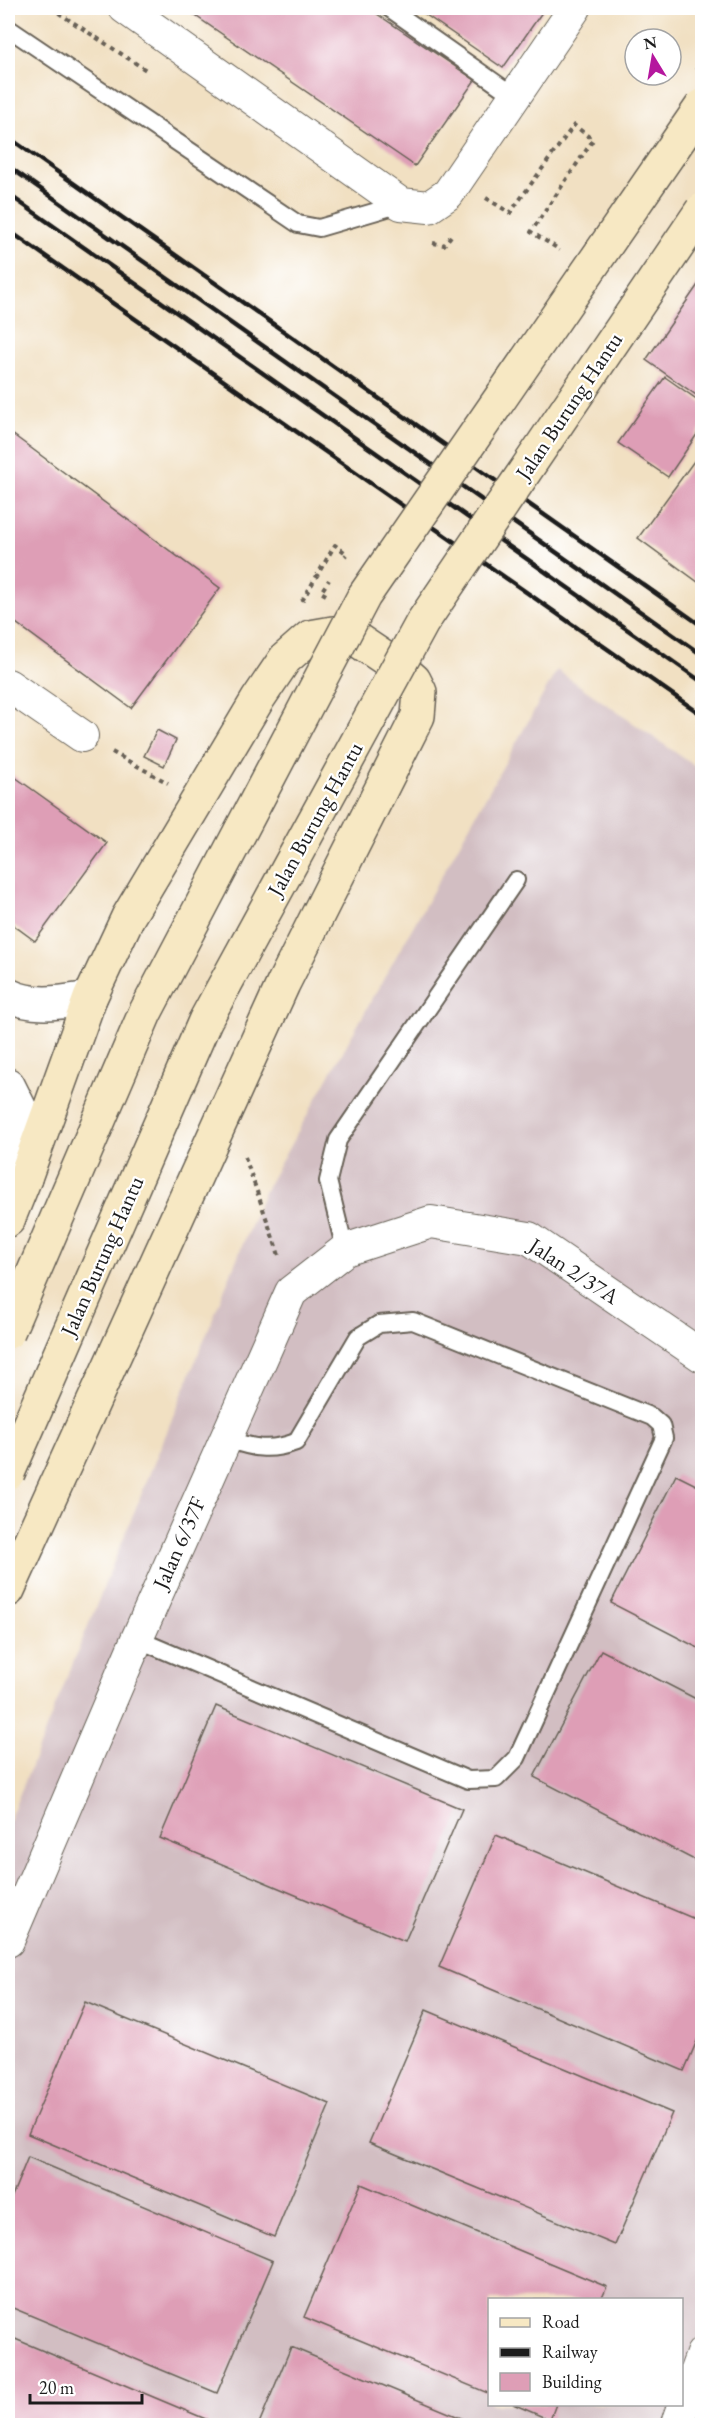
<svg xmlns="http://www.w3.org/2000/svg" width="710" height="2433" font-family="'EB Garamond',serif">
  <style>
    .industrial { fill: #d2bec2; fill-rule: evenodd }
    .building { fill: #de9eb6 }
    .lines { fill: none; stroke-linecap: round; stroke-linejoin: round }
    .service-casing { stroke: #676156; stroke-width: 20 }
    .minor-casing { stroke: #676156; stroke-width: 34 }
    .tertiary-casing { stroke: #676156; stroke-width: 36 }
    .secondary-casing { stroke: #676156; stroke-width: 36 }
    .path { stroke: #676156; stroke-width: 4; stroke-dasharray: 4.5 4.5; stroke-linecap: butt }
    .service { stroke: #fff; stroke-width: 16 }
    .minor { stroke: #fff; stroke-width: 32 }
    .tertiary { stroke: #fff; stroke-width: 33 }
    .secondary { stroke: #f7e8c3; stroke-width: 33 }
    .rail { stroke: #1c1c1c; stroke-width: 4.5 }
    .secondary-bridge-casing { stroke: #676156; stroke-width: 36; stroke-linecap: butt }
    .path-bridge { stroke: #676156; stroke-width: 4; stroke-dasharray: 4.5 4.5; stroke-linecap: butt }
    .secondary-bridge { stroke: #f7e8c3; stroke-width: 33 }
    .labels { text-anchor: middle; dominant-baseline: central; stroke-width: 4.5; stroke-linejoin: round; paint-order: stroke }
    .street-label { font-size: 22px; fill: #1c1c1c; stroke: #fff }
  </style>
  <rect width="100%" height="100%" fill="#fff"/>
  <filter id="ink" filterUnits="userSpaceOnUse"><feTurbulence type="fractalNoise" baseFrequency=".0167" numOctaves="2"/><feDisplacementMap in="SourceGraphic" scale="12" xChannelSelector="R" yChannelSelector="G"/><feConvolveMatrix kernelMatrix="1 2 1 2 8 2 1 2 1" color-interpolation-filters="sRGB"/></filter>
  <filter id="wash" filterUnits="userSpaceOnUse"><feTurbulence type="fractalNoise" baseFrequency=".008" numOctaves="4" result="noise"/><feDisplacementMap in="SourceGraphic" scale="24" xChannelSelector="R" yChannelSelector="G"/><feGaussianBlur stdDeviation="1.35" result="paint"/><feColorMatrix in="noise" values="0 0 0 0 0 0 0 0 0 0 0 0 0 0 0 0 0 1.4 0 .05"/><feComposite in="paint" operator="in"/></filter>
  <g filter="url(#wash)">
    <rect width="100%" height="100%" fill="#f1e0c2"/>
    <path class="industrial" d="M557 670 702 771V2425L8 2426V1823L264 1192ZM490 2300H682V2404H490Z"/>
    <g id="blocks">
      <path class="building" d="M184 8H368L475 80 415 166Z
        M416 8H545L503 68Z
        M702 279V399L646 360Z
        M665 377 702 403V427L668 477 618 443Z
        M8 431 220 588 131 708 8 617Z
        M694 461 702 467V585L638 538Z
        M157 730 176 740 164 766 144 756Z
        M8 772 107 843 35 941 8 921Z
        M676 1475 702 1488V1650L611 1603Z
        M601 1650 702 1702V1864L534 1777Z
        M216 1706 462 1809 405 1941 160 1838Z
        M496 1835 702 1922V2029L684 2071 439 1967Z
        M85 2002 330 2104 274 2237 28 2134Z
        M426 2010 672 2113 615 2245 369 2143Z
        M28 2157 273 2261 217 2393 8 2306V2206Z
        M361 2184 607 2287 601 2300H490V2394L304 2317Z
        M8 2336 208 2420 206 2426H8Z
        M291 2347 478 2425V2426H258Z
        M513 2404H556L550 2420Z"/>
    </g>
  </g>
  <g filter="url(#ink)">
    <use href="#blocks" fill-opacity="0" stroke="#676156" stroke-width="1.5"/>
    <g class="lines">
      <defs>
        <path id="service" d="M389 8 514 96
          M8 28 298 224 319 228 401 204
          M345 1250 328 1181 338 1140 516 880
          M137 1639 468 1780 496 1779 517 1758 664 1438 661 1425 652 1417 413 1321 379 1324 358 1337 296 1442C269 1452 253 1448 226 1439"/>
        <path id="minor" d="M125 8 401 204 429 207 448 194 575 8
          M8 685 82 736
          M8 1941 137 1639 291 1292 345 1250 431 1222 529 1238 702 1356
          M676 2426 702 2354"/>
        <path id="tertiary" d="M8 995C34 1008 62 1002 90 998
          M8 1085 21 1111 25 1178"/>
        <path id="secondary" d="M8 1220 25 1178 90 998 128 917 258 699 285 659 310 637 333 633 353 637 405 672 414 680 420 692 418 716 283 984 8 1590"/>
      </defs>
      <use href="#service" class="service-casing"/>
      <use href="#minor" class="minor-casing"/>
      <use href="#tertiary" class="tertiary-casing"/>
      <use href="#secondary" class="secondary-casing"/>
      <path class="path" d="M51 8 149 72
        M486 198 510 213 574 125 593 140 531 232 560 250
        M433 243 444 245 451 236
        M326 595 321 592 329 580
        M302 601 335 545 347 554 345 556
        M112 752 168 783
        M245 1157 280 1258"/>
      <use href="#service" class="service"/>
      <use href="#minor" class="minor"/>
      <use href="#tertiary" class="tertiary"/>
      <use href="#secondary" class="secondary"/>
      <path class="rail" d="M8 137 702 626
        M8 166 702 655
        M8 194 702 682
        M8 230 702 715"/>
      <defs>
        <path id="secondary-bridge" d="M8 1332 145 1013 364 596 702 106
          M8 1473 205 1021 422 623 702 210"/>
      </defs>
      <use href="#secondary-bridge" class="secondary-bridge-casing"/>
      <path class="path-bridge" d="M696 70 702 61"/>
      <use href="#secondary-bridge" class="secondary-bridge"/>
    </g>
  </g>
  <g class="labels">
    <g class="street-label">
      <text transform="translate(569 406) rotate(-56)">Jalan Burung Hantu</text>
      <text transform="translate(315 819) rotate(-61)">Jalan Burung Hantu</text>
      <text transform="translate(102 1256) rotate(-66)">Jalan Burung Hantu</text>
      <text transform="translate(574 1271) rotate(33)">Jalan 2/37A</text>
      <text transform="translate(179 1543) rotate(-66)">Jalan 6/37F</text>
    </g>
  </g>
  <rect width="710" height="2433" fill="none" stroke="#fff" stroke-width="30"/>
  <rect x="488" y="2298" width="195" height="108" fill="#ffffff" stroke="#a4a4a4" stroke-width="1.5"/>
  <rect x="500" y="2318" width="30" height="9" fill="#f7e8c3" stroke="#a4a4a4" stroke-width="1.5"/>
  <text x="542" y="2328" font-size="18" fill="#1c1c1c">Road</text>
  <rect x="500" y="2348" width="30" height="9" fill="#1c1c1c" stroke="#a4a4a4" stroke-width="1.5"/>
  <text x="542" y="2358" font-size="18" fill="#1c1c1c">Railway</text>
  <rect x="500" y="2373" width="30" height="18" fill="#de9eb6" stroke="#a4a4a4" stroke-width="1.5"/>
  <text x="542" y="2388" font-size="18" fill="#1c1c1c">Building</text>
  <g transform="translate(653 57) rotate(349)"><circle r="28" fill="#ffffff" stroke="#a4a4a4" stroke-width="1.5"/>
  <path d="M0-4.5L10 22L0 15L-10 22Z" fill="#b5179e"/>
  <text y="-9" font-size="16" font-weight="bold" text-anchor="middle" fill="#1c1c1c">N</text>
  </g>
  <path d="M30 2394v9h112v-9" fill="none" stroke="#1c1c1c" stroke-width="3"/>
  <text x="39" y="2394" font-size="18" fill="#1c1c1c" stroke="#ffffff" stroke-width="4.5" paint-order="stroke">20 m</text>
</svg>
